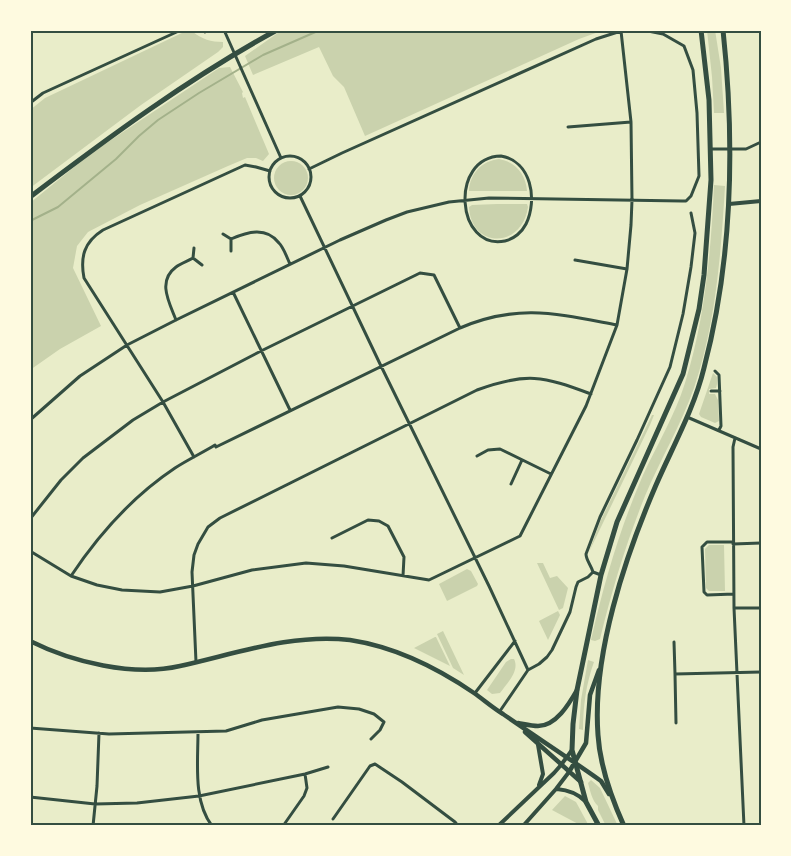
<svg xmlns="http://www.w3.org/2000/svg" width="791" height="856" font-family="'DejaVu Sans',sans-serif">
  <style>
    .green { fill: #cad2ad }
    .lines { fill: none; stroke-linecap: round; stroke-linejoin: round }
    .stream { stroke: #a3b18a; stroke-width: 2 }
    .minor { stroke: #344e41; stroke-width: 3 }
    .tertiary { stroke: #344e41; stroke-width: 4 }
    .secondary { stroke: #344e41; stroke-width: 4.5 }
    .primary { stroke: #344e41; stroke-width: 5 }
    .trunk { stroke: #344e41; stroke-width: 5 }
    .neatline { fill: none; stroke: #344e41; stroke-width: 2 }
  </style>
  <rect width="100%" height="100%" fill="#e9edc9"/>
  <path class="green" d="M282 30H604L579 39 365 136 344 87 333 76 319 47 253 75 245 56Z
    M707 30H715L721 68 724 113H714L712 77Z
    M184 32H193C202 39 211 42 223 42V47L218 52 141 105 30 188V110L45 98Z
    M230 67 243 92 242 93 243 98 245 97 269 154 263 161 256 158H247L228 166 140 205 88 232 77 246 73 268 101 326 60 349 30 370V203L90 154 219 68Z
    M499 159C516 162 526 175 527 191H469C470 173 482 161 499 159Z
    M274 178a17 17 0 1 1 34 0a17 17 0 1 1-34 0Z
    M714 185 725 186C721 253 716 323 694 388 681 425 660 460 645 496 626 543 612 590 600 639L595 641 591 640C604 583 620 528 643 475 657 445 675 415 685 383 705 319 711 252 714 185Z
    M497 204H527L528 207C522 249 471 249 469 207L472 205Z
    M713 373 717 377V384L716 388 709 389V394H715L718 400 719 421 715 423 701 417 699 414Z
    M652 415H654L650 425 589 552 600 522Z
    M709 545H724L725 591H709L706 588 705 549Z
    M537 563H543L550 578 557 576 568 588 563 608 559 610Z
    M467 569 471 571 478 584 477 586 447 601 439 584Z
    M558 611 560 615 548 640 539 621Z
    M443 631 464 675 453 668 437 634Z
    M435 637H436L450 666 414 648Z
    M511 659H514C520 671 507 683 500 693L492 694 487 690 506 662Z
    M588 660 594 662C586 684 583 707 583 730L579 729 581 700Z
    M591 780 600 788 618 826H606L598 810V806C592 801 590 790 588 783Z
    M565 796 576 802 589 826H582L552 810Z"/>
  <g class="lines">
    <path class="stream" d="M30 221 58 207 116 159 139 136 158 120 199 93 263 55 320 30"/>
    <path class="minor" d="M202 30 205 32
      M224 30 281 158
      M30 103 43 93 181 30
      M568 127 631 122
      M711 149H746L761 142
      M501 156C531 161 538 199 526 224 522 232 514 239 505 241 456 251 449 157 501 156Z
      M269 177a21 21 0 1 1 42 0a21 21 0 1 1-42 0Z
      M309 169 342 153 596 39 621 31 641 30
      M300 196 381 366 489 586 528 670
      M223 234 231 239V251
      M231 239C247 232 266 226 279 243 284 248 287 258 290 264
      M194 248 193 258 202 265
      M575 260 627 269
      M233 292 290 410
      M176 320C169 302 157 281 176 267 181 263 188 261 193 258
      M715 371 719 375 721 426 719 430
      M711 391H720
      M687 417 761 449
      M30 420 80 376 127 345 176 320 340 240 386 220 407 212 449 202 489 198 682 201H686L691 196 699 176 697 113 693 70 684 46 663 34 643 30
      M735 438 733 447 734 608 744 826
      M477 456 488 450 500 449 551 474
      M194 457 163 402 84 278C80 257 84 242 103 230L245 165 256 167 270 171
      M511 484 522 460
      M30 519 61 480 83 458 133 420 163 402 261 351 420 273 434 275 460 328
      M332 538 368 520 379 521 388 526 404 557 403 576
      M733 542H707L702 547 704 592 707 595 734 594
      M733 544 761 543
      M30 551 71 576 97 585 122 590 160 592 193 586 252 570 306 563 344 566 429 580 520 536 586 406 617 325 627 269 631 225 632 200 631 122 621 31
      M601 575 593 572C591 565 586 560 586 554L600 517 637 440 670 367 683 314 691 267 695 233 691 213
      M71 576C99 534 133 496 175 468 187 460 202 453 215 445L216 447 460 328C518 303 558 314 617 325
      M734 608H761
      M674 642 675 674 761 672
      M196 662 192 572 194 555 198 544 208 527 220 518 477 390C526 372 543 376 591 394
      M675 674 676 723
      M475 693 515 641
      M500 711 528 670 539 664 547 657 552 650 570 612 576 587 578 582 588 577 593 572
      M30 728 109 734 226 731 262 720 338 707 359 709 374 714 384 722 380 730 371 739
      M198 732C198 763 193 801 212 826
      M30 797 95 804 137 803 199 796 305 774 328 767
      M333 819 370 766 375 764 402 782 455 822 458 826
      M93 826 97 786 99 733
      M283 826 304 796 307 788 305 774"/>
    <path class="tertiary" d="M729 204 761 201
      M538 745 543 774 539 785
      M557 789C568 790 577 793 585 801
      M498 826 554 773 561 765 572 750
      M523 826 556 789 569 772"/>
    <path class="secondary" d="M30 641C72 662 133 677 180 666 235 654 292 633 350 640 396 647 436 667 474 693 484 700 493 708 503 714 536 737 569 758 601 781L609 794
      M518 723C524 724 531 726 538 726 556 726 569 704 577 690
      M525 732 581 782
      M569 772 586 743 590 695 599 670"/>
    <path class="primary" d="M30 197C109 137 189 78 277 30"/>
    <path class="trunk" d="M599 826 586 802 572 750 573 724 577 690 601 575 617 522 683 374 699 309 704 275 711 180 709 100 701 30
      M624 826C611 797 600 767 598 735 592 655 625 557 656 485 673 446 694 409 704 368 733 258 735 143 723 30"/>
  </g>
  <rect width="791" height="856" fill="none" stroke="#fefae0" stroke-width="63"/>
  <rect x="32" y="32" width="728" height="792" class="neatline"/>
</svg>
